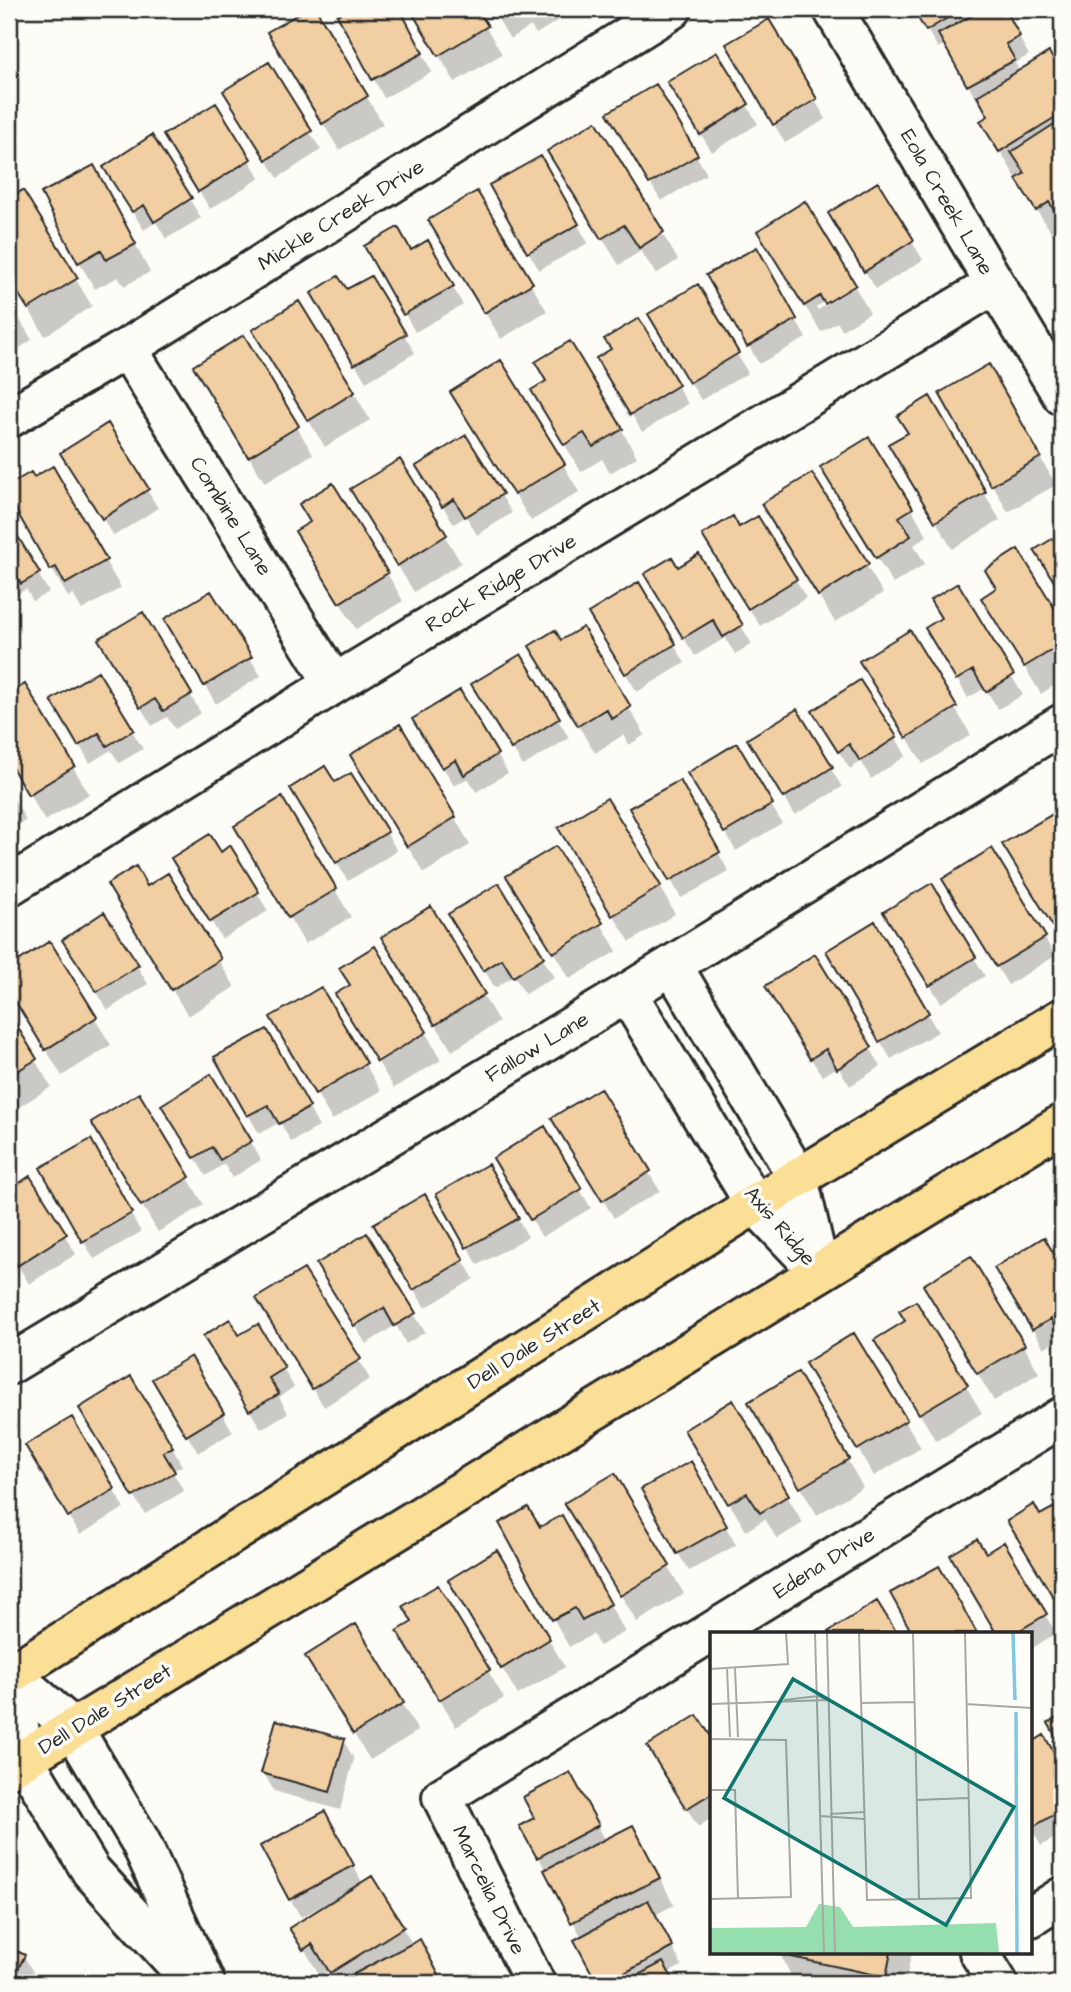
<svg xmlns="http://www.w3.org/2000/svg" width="1071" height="1992" font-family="'Architects Daughter',sans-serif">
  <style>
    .shadow { fill: #0003 }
    .building { fill: #f1cfa2; stroke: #2b2b2b; stroke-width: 2 }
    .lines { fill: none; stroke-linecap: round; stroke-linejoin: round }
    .minor-casing { stroke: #2b2b2b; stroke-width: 44 }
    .major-casing { stroke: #2b2b2b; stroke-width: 44 }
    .minor { stroke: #fdfcf7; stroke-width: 38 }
    .major { stroke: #fbdf96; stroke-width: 38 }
    .labels { text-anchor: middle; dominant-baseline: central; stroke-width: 7; stroke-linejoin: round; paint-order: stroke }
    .street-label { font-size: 21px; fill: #2b2b2b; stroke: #fdfcf7 }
    .inset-river { fill: none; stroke: #7fc8e0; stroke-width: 3.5 }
    .inset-road { fill: none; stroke: #a9a8a5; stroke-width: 2 }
    .view { fill: #0f766e; fill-opacity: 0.15; stroke: #0f766e; stroke-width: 3.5 }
    .inset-edge { fill: none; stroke: #2b2b2b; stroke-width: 3.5 }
  </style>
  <rect width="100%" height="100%" fill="#fdfcf7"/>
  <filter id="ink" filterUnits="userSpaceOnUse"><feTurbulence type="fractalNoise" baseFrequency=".0143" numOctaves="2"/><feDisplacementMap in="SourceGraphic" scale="14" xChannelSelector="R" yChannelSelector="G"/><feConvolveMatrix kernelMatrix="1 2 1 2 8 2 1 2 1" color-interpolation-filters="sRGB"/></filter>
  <g filter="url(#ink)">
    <path class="shadow" d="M310 9H314L383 124 339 150 269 33Z
      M353 9H399L432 72 384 98 340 16Z
      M411 9H475L502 54 455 82Z
      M492 9H559L564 17 536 34 531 26 510 39Z
      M914 9H1003L1029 55 1015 63 1020 72 1049 55 1062 77V249L1016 178 982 121 991 116 982 102 979 104 945 44 938 48Z
      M768 21 826 119 785 143 728 45Z
      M716 54 758 124 712 152 680 101Z
      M268 65 321 150 278 178 235 110Z
      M655 87 707 174 661 201 609 114Z
      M215 105 260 178 210 209 176 154Z
      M152 138 201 218 166 239 156 222 144 230 116 186Z
      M540 158 588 243 539 270 491 186Z
      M565 178 662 233 678 260 656 274 641 251 619 265Z
      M877 184 923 260 876 289 841 232Z
      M23 192 92 306 45 336 9 277V201Z
      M476 194 547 311 501 339 446 248Z
      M109 195 150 272 124 286 118 277 95 289 79 262Z
      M427 242 463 305 415 332 367 246 411 252Z
      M756 249 806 338 759 364 709 275Z
      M775 258 853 284 816 307 818 310 855 287 870 313 842 330 837 322 821 332Z
      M370 278 415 353 366 382 313 293 346 292Z
      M698 287 748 373 701 400 650 315Z
      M9 301 32 340 9 355Z
      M638 320 688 404 642 432 599 358 613 350Z
      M243 338 313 454 265 483 211 394Z
      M270 358 354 392 370 420 325 447Z
      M941 394H1004L1056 485 1008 512Z
      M929 399 1000 520 952 549 891 444 909 434Z
      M549 418 622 430 637 457 610 473 602 459 581 472Z
      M469 419 563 464 579 492 531 521Z
      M107 425 158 508 114 536 73 472Z
      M465 437 512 513 477 535 466 516 454 524 429 485Z
      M52 469 121 588 82 610 73 594 68 597 9 495V487L31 474 34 479Z
      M812 475 883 593 835 622 779 531Z
      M839 494 912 509 927 536 914 545 925 564 893 584Z
      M368 517 445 536 461 563 414 592Z
      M312 523 387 573 403 601 356 629 313 559Z
      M9 525 49 592 33 601 26 589 9 599Z
      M739 529 796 580 806 598 760 626 715 554Z
      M1018 552 1062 623V680L1041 694 999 625 998 589Z
      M638 585 685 663 637 692 590 614Z
      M957 585 1023 695 998 709 985 688 968 698 927 629 943 619Z
      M656 593 741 626 752 644 735 654 725 638 695 656Z
      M142 615 201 713 175 729 167 717 152 726 111 658Z
      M582 629 645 735 629 745 623 735 595 753 547 674 560 642Z
      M176 638 250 658 261 676 216 704Z
      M520 656 569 738 523 766 484 703Z
      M98 674 143 749 119 763 111 750 90 763 53 700Z
      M25 686 89 794 45 821 9 760V696Z
      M878 689 955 708 971 735 923 764Z
      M459 692 508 773 476 792 468 778 454 786 415 719Z
      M796 711 842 787 795 815 760 758Z
      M825 730 896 738 906 756 871 779 861 761 850 769Z
      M736 746 782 823 736 851 690 773Z
      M679 782 729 872 681 898 631 809Z
      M368 783 455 818 470 845 424 873Z
      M334 785 386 832 397 851 348 881 303 807Z
      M9 791 26 820 9 831Z
      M282 800 351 917 305 944 236 827Z
      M1052 817 1062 833V940L1015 863Z
      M230 848 268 911 222 939 184 877Z
      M576 856 660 886 675 914 630 942Z
      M167 876 235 987 188 1016 125 912 147 888Z
      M499 885 554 977 525 994 514 976 495 988 451 914Z
      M931 885 985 976 941 1003 896 931Z
      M955 898 1045 938 1055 956 1008 985Z
      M524 904 601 924 617 951 570 979Z
      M875 924 938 1032 891 1059 828 952Z
      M49 944 111 1045 62 1076 9 989V969Z
      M75 958 137 966 148 984 108 1010Z
      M399 965 483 995 499 1022 452 1051Z
      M352 986 426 1033 441 1060 394 1088 353 1022Z
      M320 989 381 1091 332 1120 272 1017Z
      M777 1005 870 1048 881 1066 850 1086 838 1067 822 1076Z
      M9 1016 51 1087 9 1113Z
      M277 1049 319 1127 291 1142 280 1122 259 1134 217 1058Z
      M599 1090 660 1191 614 1218 564 1137Z
      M174 1124 251 1142 261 1160 232 1178 224 1164 206 1176Z
      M544 1129 591 1208 542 1237 495 1158Z
      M90 1142 141 1232 94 1259 42 1169Z
      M109 1150 188 1178 204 1205 158 1232Z
      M488 1167 528 1237 478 1265 438 1194Z
      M30 1179 76 1254 29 1284 9 1250V1192Z
      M425 1196 474 1279 425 1308 376 1225Z
      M1043 1240 1062 1272V1337L1044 1348 1007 1287Z
      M304 1271 370 1379 324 1407 269 1317Z
      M9 1283 20 1303 9 1310Z
      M329 1283 414 1314 425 1332 406 1344 396 1325 366 1344Z
      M916 1303 982 1413 936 1441 892 1367Z
      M941 1313 1024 1346 1039 1373 994 1401Z
      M258 1326 294 1387 279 1397 288 1413 261 1429 216 1355Z
      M190 1358 233 1432 198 1453 154 1380Z
      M797 1374 863 1487 817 1515 751 1402Z
      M823 1390 905 1421 921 1448 874 1476Z
      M732 1403 803 1523 777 1539 765 1519 746 1531 686 1430Z
      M71 1419 124 1508 80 1535 27 1445Z
      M92 1427 172 1447 182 1466 172 1471 184 1491 145 1514Z
      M690 1463 736 1545 689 1571 678 1553Z
      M1061 1505 1062 1507V1610L1025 1549 1040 1518Z
      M501 1523 539 1529 577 1545 625 1632 599 1646 593 1634 569 1647Z
      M583 1531 668 1566 684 1594 637 1622Z
      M1003 1545 1056 1633 1031 1649V1633H998L952 1556 985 1555Z
      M497 1553 565 1667 518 1695 466 1608Z
      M414 1623 488 1671 504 1698 456 1727 400 1632Z
      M323 1683 402 1704 418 1731 370 1760Z
      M1062 1692V1709L1055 1697Z
      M697 1717 712 1742V1818L698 1827 660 1764Z
      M1044 1738 1062 1770V1834L1041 1846 1031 1827V1745Z
      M344 1741 354 1759 340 1810 274 1791 263 1772Z
      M580 1793 606 1841 648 1854 674 1905 655 1915 682 1966 668 1973 674 1983H599L576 1941 582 1938 522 1826Z
      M335 1831 363 1884 402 1927 413 1945 435 1969 442 1983H338L330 1970 320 1976 292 1928 327 1906 326 1904 301 1917 290 1899Z
      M9 1949 24 1956 39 1983H9Z
      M779 1952H912L905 1983H804L794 1981Z"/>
    <path class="building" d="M307 9H316L368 96 322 124 267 32Z
      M349 9H400L423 53 372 80 337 15Z
      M410 9H477L488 26 438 56Z
      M912 9H962L926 31Z
      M984 9H1005L1020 36 1006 44 1015 60 967 86 938 34Z
      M769 19 817 99 773 125 726 44Z
      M717 52 749 104 700 135 667 82Z
      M1049 52 1062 74V113L999 152 980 121 988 116 977 96Z
      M269 62 312 131 266 160 223 91Z
      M656 84 698 155 649 184 607 113Z
      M216 103 251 159 198 192 163 135Z
      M1062 119V223L1049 202 1036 211 1016 179 1025 173 1011 152Z
      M596 121 664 232 639 248 624 225 601 239 547 151Z
      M152 135 192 198 154 222 144 205 132 212 103 167Z
      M541 156 579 224 527 253 489 185Z
      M94 165 136 244 106 260 101 250 78 263 41 193Z
      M878 182 914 240 864 272 828 213Z
      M23 190 78 278 28 309 9 279V199Z
      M477 191 533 283 484 313 428 220Z
      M805 201 856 285 825 304 820 296 804 306 757 231Z
      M398 227 411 250 428 240 454 286 403 315 364 246Z
      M757 247 797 319 747 347 706 275Z
      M338 276 347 289 371 276 406 334 354 365 311 293Z
      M698 284 739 353 689 383 648 314Z
      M299 301 355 392 308 421 252 330Z
      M639 318 679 385 630 415 596 358 611 349 604 339Z
      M244 335 299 426 248 457 193 366Z
      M570 341 623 429 593 447 584 433 564 445 531 390 546 381 535 362Z
      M501 360 565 464 514 495 450 392Z
      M989 364 1041 457 991 486 939 393Z
      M930 396 986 492 935 522 888 444 908 433 897 416Z
      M108 423 149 489 102 519 60 453Z
      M466 435 503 494 465 517 454 499 442 507 416 466Z
      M869 437 913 508 899 517 911 536 876 558 820 467Z
      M400 459 447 535 397 566 350 489Z
      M53 466 107 560 65 584 56 567 50 570 9 498V485L31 472 34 477Z
      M812 473 869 564 818 596 761 504Z
      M333 483 388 573 339 603 295 531 310 522 299 504Z
      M733 516 739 527 758 516 797 579 748 609 702 535Z
      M9 522 40 573 21 584 14 572 9 575Z
      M1062 533V594L1034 550Z
      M1018 549 1062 620V644L1024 667 981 598 996 588 985 570Z
      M699 554 743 625 723 637 713 620 683 638 644 574 672 557 678 567Z
      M639 582 676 644 625 674 588 613Z
      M958 583 1014 675 986 692 973 670 956 680 925 628 941 618 930 600Z
      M211 591 252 657 204 686 164 619Z
      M143 612 192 694 163 711 155 699 140 708 98 639Z
      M583 627 631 707 612 719 606 709 578 726 529 646 555 630 561 640Z
      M910 630 957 707 906 738 859 661Z
      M521 654 560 718 511 749 471 684Z
      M98 671 134 730 107 746 99 733 78 746 51 700Z
      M860 680 897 737 860 761 849 744 838 752 812 711Z
      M25 684 75 766 28 795 9 762V694Z
      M460 690 498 754 464 775 456 760 442 768 412 719Z
      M797 709 833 767 783 798 747 739Z
      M400 724 456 817 407 847 350 755Z
      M737 743 773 804 724 833 687 773Z
      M325 766 335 782 351 773 388 832 336 863 290 788Z
      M680 780 720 852 669 881 629 808Z
      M282 797 337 889 288 918 234 826Z
      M607 798 661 886 612 916 558 828Z
      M1053 814 1062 830V930L1057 933 1002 844Z
      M210 834 221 852 230 845 259 892 210 922 171 858Z
      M556 846 603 923 553 953 506 876Z
      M992 848 1046 937 996 967 942 879Z
      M136 866 147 886 168 873 221 959 171 990 107 884Z
      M499 883 544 957 513 977 502 959 483 971 448 914Z
      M932 883 976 957 929 986 883 912Z
      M431 906 485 994 435 1025 381 937Z
      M104 912 139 965 97 992 62 940Z
      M875 921 929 1013 879 1042 826 951Z
      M50 941 97 1017 45 1050 9 991V967Z
      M375 946 427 1032 377 1062 335 994 350 985 339 968Z
      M815 954 872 1047 837 1069 826 1049 810 1059 765 986Z
      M321 987 367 1063 315 1094 270 1017Z
      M9 1013 37 1059 9 1076Z
      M267 1029 310 1107 279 1124 268 1105 247 1116 214 1057Z
      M211 1074 252 1141 220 1160 212 1147 194 1158 161 1105Z
      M600 1088 651 1171 602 1201 551 1118Z
      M139 1093 190 1177 141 1206 91 1122Z
      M545 1126 582 1189 530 1220 493 1158Z
      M91 1139 132 1213 82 1242 40 1168Z
      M488 1164 519 1218 466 1248 436 1194Z
      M30 1176 67 1234 17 1266 9 1252V1190Z
      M425 1194 464 1260 413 1290 373 1224Z
      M367 1233 416 1313 394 1326 384 1308 354 1326 316 1264Z
      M1044 1237 1062 1268V1327L1057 1330 1051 1319 1032 1330 994 1268Z
      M971 1256 1025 1345 977 1374 923 1285Z
      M304 1269 361 1359 312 1389 256 1298Z
      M916 1301 968 1385 919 1414 874 1340 905 1321 899 1311Z
      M230 1319 239 1335 258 1324 285 1368 269 1378 279 1394 249 1411 203 1336Z
      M854 1333 907 1420 857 1450 805 1363Z
      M191 1356 224 1413 186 1436 152 1379Z
      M798 1372 849 1459 800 1488 748 1402Z
      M131 1376 173 1447 163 1452 175 1472 133 1497 79 1408Z
      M733 1400 789 1495 760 1513 747 1493 728 1504 684 1430Z
      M72 1417 115 1489 68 1517 25 1445Z
      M691 1461 727 1526 677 1554 641 1489Z
      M615 1473 670 1566 620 1596 564 1503Z
      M1062 1503V1602L1058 1605 1007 1521 1034 1504 1040 1515Z
      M528 1507 540 1527 562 1515 611 1604 582 1620 575 1608 552 1620 499 1523Z
      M977 1539 986 1553 1004 1542 1047 1614 1015 1633H996L950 1555Z
      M497 1550 550 1639 501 1669 448 1580Z
      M939 1566 977 1633H912L890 1593Z
      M438 1585 490 1670 439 1700 397 1631 412 1622 403 1606Z
      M877 1601 897 1633H829L828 1632Z
      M356 1624 404 1703 353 1734 305 1656Z
      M697 1715 712 1738V1793L686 1809 647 1746Z
      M1062 1715V1747L1048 1723Z
      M276 1720 345 1739 330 1792 261 1773Z
      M1044 1735 1062 1767V1810L1031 1828V1743Z
      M570 1772 599 1825 537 1858 519 1826 534 1818 523 1797Z
      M325 1811 354 1865 289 1900 260 1846Z
      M633 1825 660 1878 571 1923 544 1870Z
      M372 1876 404 1927 330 1973 312 1944 303 1950 289 1928Z
      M648 1900 673 1947 606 1983H597L574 1940Z
      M420 1939 443 1983H337Z
      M9 1947 25 1955 11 1983H9Z
      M777 1952H891L886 1977 777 1954Z
      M663 1962 675 1983H623Z
      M1062 1968V1983H1052L1048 1977Z"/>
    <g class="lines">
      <defs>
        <path id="minor" d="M833 9 995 284 1062 395
          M127 348 334 684
          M9 418 127 348 672 9
          M9 886 334 684 995 284
          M672 965 798 1178 820 1272
          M627 993 755 1204 819 1271
          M9 1365 627 993 1062 724
          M11 1674 73 1728 140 1841 205 1983
          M11 1674 24 1759 91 1871 192 1981
          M1031 1917 1062 1897
          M979 1952 998 1983
          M535 1983 442 1797 1062 1417"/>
        <path id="major" d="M9 1675 755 1204 1062 1018
          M9 1768 1062 1124"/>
      </defs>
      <use href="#minor" class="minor-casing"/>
      <use href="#major" class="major-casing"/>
      <use href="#minor" class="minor"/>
      <use href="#major" class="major"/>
    </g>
  </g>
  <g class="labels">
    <g class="street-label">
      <text transform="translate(947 202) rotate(60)">Eola Creek Lane</text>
      <text transform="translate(341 215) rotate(-32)">Mickle Creek Drive</text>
      <text transform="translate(231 516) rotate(58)">Combine Lane</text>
      <text transform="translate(501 583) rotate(-31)">Rock Ridge Drive</text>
      <text transform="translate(537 1047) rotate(-31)">Fallow Lane</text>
      <text transform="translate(780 1226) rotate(49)">Axis Ridge</text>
      <text transform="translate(534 1344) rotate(-32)">Dell Dale Street</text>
      <text transform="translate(824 1563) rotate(-32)">Edena Drive</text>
      <text transform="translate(105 1709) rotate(-32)">Dell Dale Street</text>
      <text transform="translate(489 1890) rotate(64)">Marcelia Drive</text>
    </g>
  </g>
  <g transform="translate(710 1632)">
    <rect width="322" height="322" fill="#fdfcf7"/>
    <path d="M109 272 130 275 143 295 286 291 289 321H0V296L96 295Z" fill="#95dfae"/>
    <path class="inset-river" d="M303 1 305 68M306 80 307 321"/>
    <path class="inset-road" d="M105 1 114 321M117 1 125 321M149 1 157 268 261 266 255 1M203 1 209 267M17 36 20 105M25 36 28 105M0 37 78 32 76 1M74 68 108 64 118 68M152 71 204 70M0 72 118 68M256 72 322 76M0 107 76 108 81 265 0 267M0 158H25L28 267M207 168 258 166M120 182 154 180M110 184 154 187"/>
    <path class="view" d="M83 47 304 175 236 293 14 166Z"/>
    <rect width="322" height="322" class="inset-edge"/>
  </g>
  <rect width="1071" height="1992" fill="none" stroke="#fdfcf7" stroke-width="35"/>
  <rect x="18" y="18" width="1036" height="1957" fill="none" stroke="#2b2b2b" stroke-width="2.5" filter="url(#ink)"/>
</svg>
